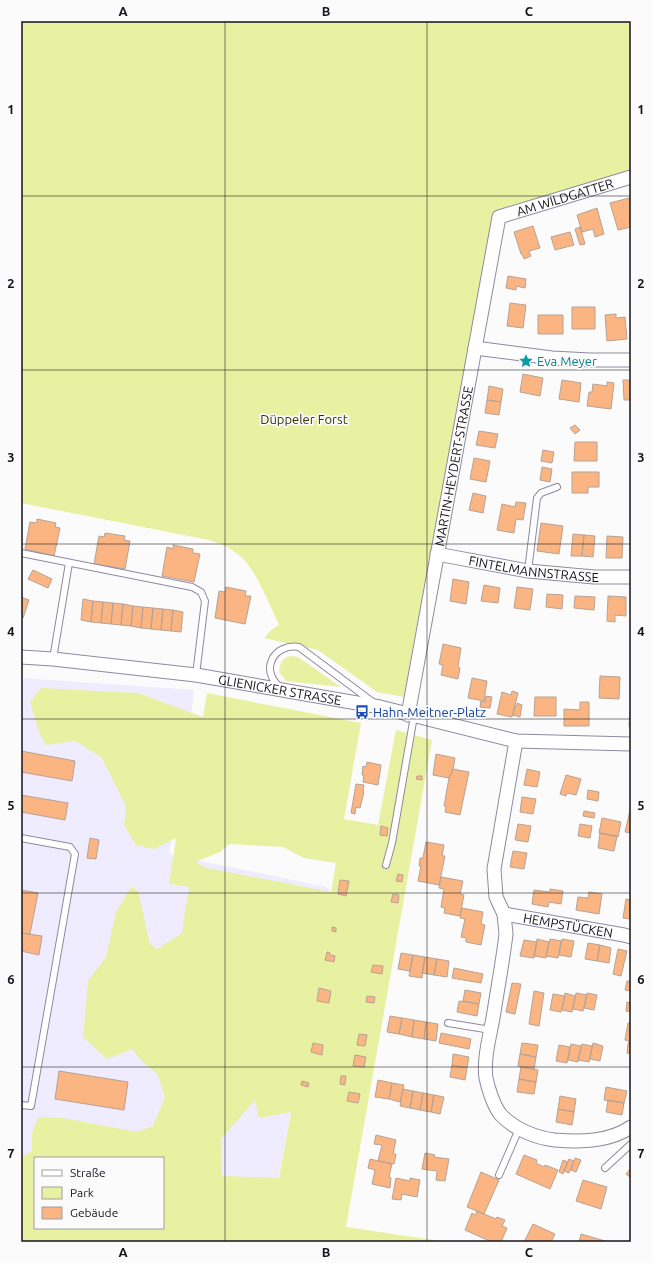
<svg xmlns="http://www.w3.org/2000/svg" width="652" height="1263" font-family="Ubuntu,sans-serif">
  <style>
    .built { fill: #efecff }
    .green { fill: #e8f0a1; fill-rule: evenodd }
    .building { fill: #fab583; stroke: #b7a293 }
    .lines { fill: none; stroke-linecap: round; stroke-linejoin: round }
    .lane-casing { stroke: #8d8aa0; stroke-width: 8 }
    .street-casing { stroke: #8d8aa0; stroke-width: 15 }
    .lane { stroke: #fff; stroke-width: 6 }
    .street { stroke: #fff; stroke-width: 13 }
    .grid { fill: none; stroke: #15131c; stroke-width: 1; stroke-opacity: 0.55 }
    .labels { text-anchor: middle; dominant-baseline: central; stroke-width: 3.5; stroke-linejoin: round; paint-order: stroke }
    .street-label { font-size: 13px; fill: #15131c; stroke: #fbfbfb }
    .culture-label { font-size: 13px; fill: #0d838f; stroke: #fbfbfb; text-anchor: start }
    .park-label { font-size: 13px; fill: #313406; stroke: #fbfbfb }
    .transit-label { font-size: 13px; fill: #164399; stroke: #fbfbfb; text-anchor: start }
    .neatline { fill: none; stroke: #15131c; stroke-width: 1.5 }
    .grid-label { font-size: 13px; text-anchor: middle; font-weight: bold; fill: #15131c }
  </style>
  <rect width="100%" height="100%" fill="#fbfbfb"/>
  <path class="built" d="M21 678 194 690 189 732 169 854 326 887 331 892 274 1203 163 1158H35L21 1188Z"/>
  <path class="green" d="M21 21H631V171L493 213 404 697 377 692 318 650 264 638 270 631 279 625C270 606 258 574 243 559 233 548 218 542 204 539L21 503Z
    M292 656 298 657 341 687 286 681 279 672C280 662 283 657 292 656Z
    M41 688 138 693 203 717 207 693 361 723 344 819 378 825 396 730 432 740 346 1227 447 1242H21V1157L32 1151V1133L38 1117 63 1118 137 1132 153 1126 165 1097 158 1075 142 1061 132 1049 107 1059 83 1037 88 981 106 957 116 912 131 887 138 891 150 944 157 949 182 933 186 905 190 887 169 884 176 838 154 849 136 845 124 825 126 806 102 758 76 741 46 745 40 735 30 702ZM229 844 283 847 304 858 336 863 331 892 207 868 195 862 220 852ZM255 1100 259 1118 291 1112 279 1178 222 1176 221 1139ZM35 1158H163V1228H35Z"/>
  <path class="building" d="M629 198 631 205V227L618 230 610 203Z
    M597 208 604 234 595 237 593 229 582 232 577 215Z
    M533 226 540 248 529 251 531 256 524 259 522 254H521L514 232Z
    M580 227 585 244 580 245 575 229Z
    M570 232 574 245 555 250 551 237Z
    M508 276 526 279 525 288 516 286V290L506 288Z
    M510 303 526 305 523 328 507 326Z
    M572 307H595V329H572Z
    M616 314V318L625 317 627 339 607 341 605 315Z
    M538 315H563V334H538Z
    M523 374 543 378 540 396 520 392Z
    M562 380 581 383 579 402 559 399Z
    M623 380H631V400H624Z
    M607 382 614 383 611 409 587 406 589 392H592L593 384 607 386Z
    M489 386 503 389 501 402 487 400Z
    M487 400 501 402 499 415 485 413Z
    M575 425 580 430 575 434 570 428Z
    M479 431 498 434 495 448 476 445Z
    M575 442H597V461H574Z
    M543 450 554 452 552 463 541 461Z
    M474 458 490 461 486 482 470 479Z
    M542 467 552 469 550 482 540 480Z
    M572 472H599V487H588V493H572Z
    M473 493 486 496 483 513 469 510Z
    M516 502 526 503 523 520 516 519 514 533 497 530 502 504 515 507Z
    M37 519 56 523 55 527 60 528 54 556 25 549 30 522 37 523Z
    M541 523 563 526 559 554 537 551Z
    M105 533 125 536 124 540 130 541 125 569 94 564 99 536 104 537Z
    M573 534 584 535 582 556H571Z
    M584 535 595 536 593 557 582 556Z
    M607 536 623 537 622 558H606Z
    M173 545 193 549V553L200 554 194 582 162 576 167 547 173 549Z
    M33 570 52 579 48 588 28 579Z
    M453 579 469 582 466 604 450 601Z
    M484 585 500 588 498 603 481 601Z
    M226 587 246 591 245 596H251L245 624 215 618 219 591 225 592Z
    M517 587 533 589 530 610 514 608Z
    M547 594 563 595 562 609 546 607Z
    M575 596 595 597 594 610 574 608Z
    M608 596 626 597V616L615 615V622L607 621Z
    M21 597 29 600 23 618 21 617Z
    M83 599 93 601 91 622 81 620Z
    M93 601 103 602 101 623 91 622Z
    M103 602 113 603 111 624 101 623Z
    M113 603 123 604 121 625 111 624Z
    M123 604 133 606 131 626 121 625Z
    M133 606 143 607 141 628 131 626Z
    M143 607 153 608 151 629 141 628Z
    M153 608 163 609 161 630 151 629Z
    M163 609 173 610 171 631 161 630Z
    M173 610 183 612 181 632 171 631Z
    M443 644 461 648 458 667 460 668 458 679 441 675 443 665 439 664Z
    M600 676 620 677 619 699 599 698Z
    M472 678 487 681 484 701 468 698Z
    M512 691 518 693 512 717 497 714 502 692 511 695Z
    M486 696 492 697 490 708 480 707 481 701 485 702Z
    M535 697H556V716H534Z
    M580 702H589V726H564V709L580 710Z
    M517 703 522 705 520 717 513 715 515 706H517Z
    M630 711H631V727H629Z
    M21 751 75 761 72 781 21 772Z
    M436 754 455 758 453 769 449 778 433 775Z
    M367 762 381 765 378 785 363 782 364 775H362L363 766 366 767Z
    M453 769 469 772 460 815 445 812 446 806H444L449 778Z
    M527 769 540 772 537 787 524 785Z
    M566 775 581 779 576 795 567 793 566 796 560 794Z
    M417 776H422V780L416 779Z
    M356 784 364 785 363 792H364L360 808 356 807 355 814 351 813Z
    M588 790 599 792 598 801 587 799Z
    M21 795 68 803 65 820 21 812Z
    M522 797 536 799 533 814 520 812Z
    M631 806V833L625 832Z
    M584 811 595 813 594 818 583 816Z
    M602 818 621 822 618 837 599 833Z
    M518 824 531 826 528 842 515 840Z
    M580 824 592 826 590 838 578 836Z
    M381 826 388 828 387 836 380 835Z
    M600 833 617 836 614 851 598 848Z
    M90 838 99 840 96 859 87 858Z
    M426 842 444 845 442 856H445L439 885 418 881 421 866H419L420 858H423Z
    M513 851 527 853 524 869 510 867Z
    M398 874 403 875 402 882 396 881Z
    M441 877 463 881 460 894 464 895 460 916 444 913 445 908 441 907 444 889 439 888Z
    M340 880 349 881 346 896 338 894Z
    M550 889 563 891 561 904 549 902 548 907 532 904 534 890 550 892Z
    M21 890 38 893 30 934 21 933Z
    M589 892 602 894 599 914 576 910 578 897 588 898Z
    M393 894 399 895 398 903 391 902Z
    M626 899 631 900V919L623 918Z
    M462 908 483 912 481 924 485 925 481 945 466 942V938L461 937 465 919 460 918Z
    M332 927 336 928V932L332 931Z
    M21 933 42 936 39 955 21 951Z
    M537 939 549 942 546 958 534 956Z
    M550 939 561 941 558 958 546 956Z
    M562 939 574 941 571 957 559 955Z
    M524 940 537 942 534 958 520 956Z
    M588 943 600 945 597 961 585 959Z
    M600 945 611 948 609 963 597 961Z
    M618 949 627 951 621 976 613 974Z
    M327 952 330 953V955L335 956 334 962 325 960Z
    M401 953 413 955 410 971 398 969Z
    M413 955 425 957 422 978 409 976Z
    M425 957 437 959 434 975 422 973Z
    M437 959 449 961 447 977 434 975Z
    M373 965 383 966 382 974 371 972Z
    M454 968 483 974 481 983 452 978Z
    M627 981H631V991L625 990Z
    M512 983 521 984 515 1014 506 1012Z
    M319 988 331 991 329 1003 317 1001Z
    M465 990 481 993 479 1004 463 1001Z
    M534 991 544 993 539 1026 529 1024Z
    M565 993 575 996 572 1012 562 1010Z
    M576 993 587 995 583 1011 573 1009Z
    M587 993 597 995 594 1010 584 1008Z
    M553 994 565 996 561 1012 550 1010Z
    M367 996 375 997 374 1003 366 1002Z
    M459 1001 479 1004 477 1016 457 1012Z
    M627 1002 631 1003V1012L626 1011Z
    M390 1016 402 1018 399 1034 387 1032Z
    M402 1018 414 1020 412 1037 399 1034Z
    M414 1020 426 1022 424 1039 412 1037Z
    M426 1022 438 1024 436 1041 424 1039Z
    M628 1023H631V1045L628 1044 629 1041 625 1040Z
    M441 1033 471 1039 469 1049 439 1043Z
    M359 1034 367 1035 365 1046 357 1045Z
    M313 1043 323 1045 322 1055 311 1052Z
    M522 1043 538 1045 536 1057 520 1054Z
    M593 1043 603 1046 600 1061 590 1059Z
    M571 1044 581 1046 578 1062 568 1060Z
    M582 1044 592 1046 589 1062 578 1060Z
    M628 1044 631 1045V1054L627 1053Z
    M559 1045 570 1047 567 1063 556 1061Z
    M453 1054 469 1057 467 1068 452 1065Z
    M520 1054 536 1057 534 1069 518 1066Z
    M355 1055 366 1057 364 1067 353 1066Z
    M452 1065 467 1068 465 1080 450 1077Z
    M521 1067 538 1070 536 1082 519 1079Z
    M59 1071 128 1082 124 1110 55 1099Z
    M341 1076H346L345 1085 340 1084Z
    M519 1079 536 1082 534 1094 517 1092Z
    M378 1080 392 1083 389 1099 375 1097Z
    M302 1081 309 1083 308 1087 301 1085Z
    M392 1083 404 1085 400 1102 389 1099Z
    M606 1087 627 1091 624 1103 604 1100Z
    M403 1089 413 1091 410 1108 400 1106Z
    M413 1091 423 1093 420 1110 410 1108Z
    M349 1092 360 1094 358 1103 347 1101Z
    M423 1093 434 1095 431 1112 420 1110Z
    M434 1095 444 1097 440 1114 431 1112Z
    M560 1096 576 1099 574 1112 558 1109Z
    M608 1100 624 1103 622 1115 606 1112Z
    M558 1109 574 1112 572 1125 556 1122Z
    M376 1135 396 1140 393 1154H396L394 1164 378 1161 382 1145 374 1144Z
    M425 1153 435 1155 434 1157 449 1159 445 1181 436 1180 437 1171 422 1169Z
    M524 1155 537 1160 536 1163 544 1167 545 1165 558 1170 550 1189 516 1174Z
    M575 1158 581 1160 576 1172 571 1170Z
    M370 1159 392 1164 389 1177 391 1178 390 1188 372 1184 375 1170 368 1168Z
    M569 1159 574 1161 569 1173 564 1171Z
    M563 1160 568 1162 563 1174 559 1172Z
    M631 1168V1178L626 1174Z
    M481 1172 499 1180 484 1214 467 1207Z
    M396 1178 410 1181V1178L420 1180 417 1197 402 1194 401 1200 392 1199Z
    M583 1180 607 1187 601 1209 576 1201Z
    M477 1211 496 1219 497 1217 505 1220 502 1226 507 1228 501 1242H492L465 1230 472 1213 475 1215Z
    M533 1224 555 1234 551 1242H524Z
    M581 1234 605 1241V1242H579Z"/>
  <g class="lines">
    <defs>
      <path id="lane" d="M21 553 192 587 201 592 205 601 196 675
        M528 571 537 498 541 493 557 487
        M53 659 69 563
        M280 687C259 670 274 643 299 647L374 703
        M21 838 70 847 75 854 31 1106 21 1105
        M386 865 392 843 414 716
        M448 1023 491 1030
        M605 1168 631 1144
        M499 1175 519 1129"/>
      <g id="street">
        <path d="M475 348 552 358 590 360H631"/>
        <path id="s1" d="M437 554 528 571 594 577H631"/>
        <path id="s2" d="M21 657 53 659 196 675 380 707 516 741 631 744"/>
        <path id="s3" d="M408 715 499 217 631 177"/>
        <path d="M516 741 494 869 496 897 504 914 506 934C503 960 498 986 494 1012 491 1032 483 1058 486 1078 488 1088 494 1107 501 1115 514 1129 536 1138 555 1140 581 1142 609 1142 631 1127"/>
        <path id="s4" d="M504 914 624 935 631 937"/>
      </g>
    </defs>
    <use href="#lane" class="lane-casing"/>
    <use href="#street" class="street-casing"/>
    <use href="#lane" class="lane"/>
    <use href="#street" class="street"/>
  </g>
  <path class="grid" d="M225 21V1242M427 21V1242M21 196H631M21 370H631M21 544H631M21 719H631M21 893H631M21 1067H631"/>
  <defs>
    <symbol id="sight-bare" viewBox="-9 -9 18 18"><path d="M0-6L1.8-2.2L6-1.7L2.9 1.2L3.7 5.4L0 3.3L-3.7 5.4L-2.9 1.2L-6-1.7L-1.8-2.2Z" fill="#0f9aa8" stroke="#fbfbfb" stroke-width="2.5" paint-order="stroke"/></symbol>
    <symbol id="bus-bare" viewBox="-9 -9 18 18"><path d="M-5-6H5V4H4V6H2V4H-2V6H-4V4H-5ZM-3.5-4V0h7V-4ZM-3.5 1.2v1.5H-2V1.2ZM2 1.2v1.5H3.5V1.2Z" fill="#1a4fb4" stroke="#fbfbfb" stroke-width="2.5" paint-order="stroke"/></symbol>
  </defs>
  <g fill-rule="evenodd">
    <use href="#sight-bare" x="516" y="351" width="20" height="20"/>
    <use href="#bus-bare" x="352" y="702" width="20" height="20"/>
  </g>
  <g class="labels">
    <g class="street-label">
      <text stroke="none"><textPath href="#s3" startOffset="575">AM WILDGATTER</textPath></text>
      <text stroke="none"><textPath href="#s3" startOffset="253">MARTIN-HEYDERT-STRASSE</textPath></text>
      <text stroke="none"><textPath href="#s1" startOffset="98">FINTELMANNSTRASSE</textPath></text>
      <text stroke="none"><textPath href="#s2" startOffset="261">GLIENICKER STRASSE</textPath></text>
      <text stroke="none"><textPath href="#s4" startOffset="65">HEMPSTÜCKEN</textPath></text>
    </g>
    <g class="culture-label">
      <text x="537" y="361">Eva Meyer</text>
    </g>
    <g class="park-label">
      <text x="304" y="419">Düppeler Forst</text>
    </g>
    <g class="transit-label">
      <text x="373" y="712">Hahn-Meitner-Platz</text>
    </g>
  </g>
  <rect width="652" height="1263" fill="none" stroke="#fbfbfb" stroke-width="44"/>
  <rect x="34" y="1157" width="130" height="72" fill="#fbfbfb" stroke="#9f9ea2"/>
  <rect x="42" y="1170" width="20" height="6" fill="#ffffff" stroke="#9f9ea2"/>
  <text x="70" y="1177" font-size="12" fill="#15131c">Straße</text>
  <rect x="42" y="1187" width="20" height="12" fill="#e8f0a1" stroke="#9f9ea2"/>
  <text x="70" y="1197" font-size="12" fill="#15131c">Park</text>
  <rect x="42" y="1207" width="20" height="12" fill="#fab583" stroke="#9f9ea2"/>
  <text x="70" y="1217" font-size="12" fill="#15131c">Gebäude</text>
  <rect x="22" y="22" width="608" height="1219" class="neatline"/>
  <g class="grid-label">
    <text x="123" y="16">A</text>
    <text x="326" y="16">B</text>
    <text x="529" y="16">C</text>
    <text x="11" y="114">1</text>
    <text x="641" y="114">1</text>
    <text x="11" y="288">2</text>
    <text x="641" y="288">2</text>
    <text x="11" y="462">3</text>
    <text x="641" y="462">3</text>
    <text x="11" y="636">4</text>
    <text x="641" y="636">4</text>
    <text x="11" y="810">5</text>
    <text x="641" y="810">5</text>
    <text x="11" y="984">6</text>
    <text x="641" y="984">6</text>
    <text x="11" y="1158">7</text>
    <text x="641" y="1158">7</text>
    <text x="123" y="1257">A</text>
    <text x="326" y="1257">B</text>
    <text x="529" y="1257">C</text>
  </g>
</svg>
